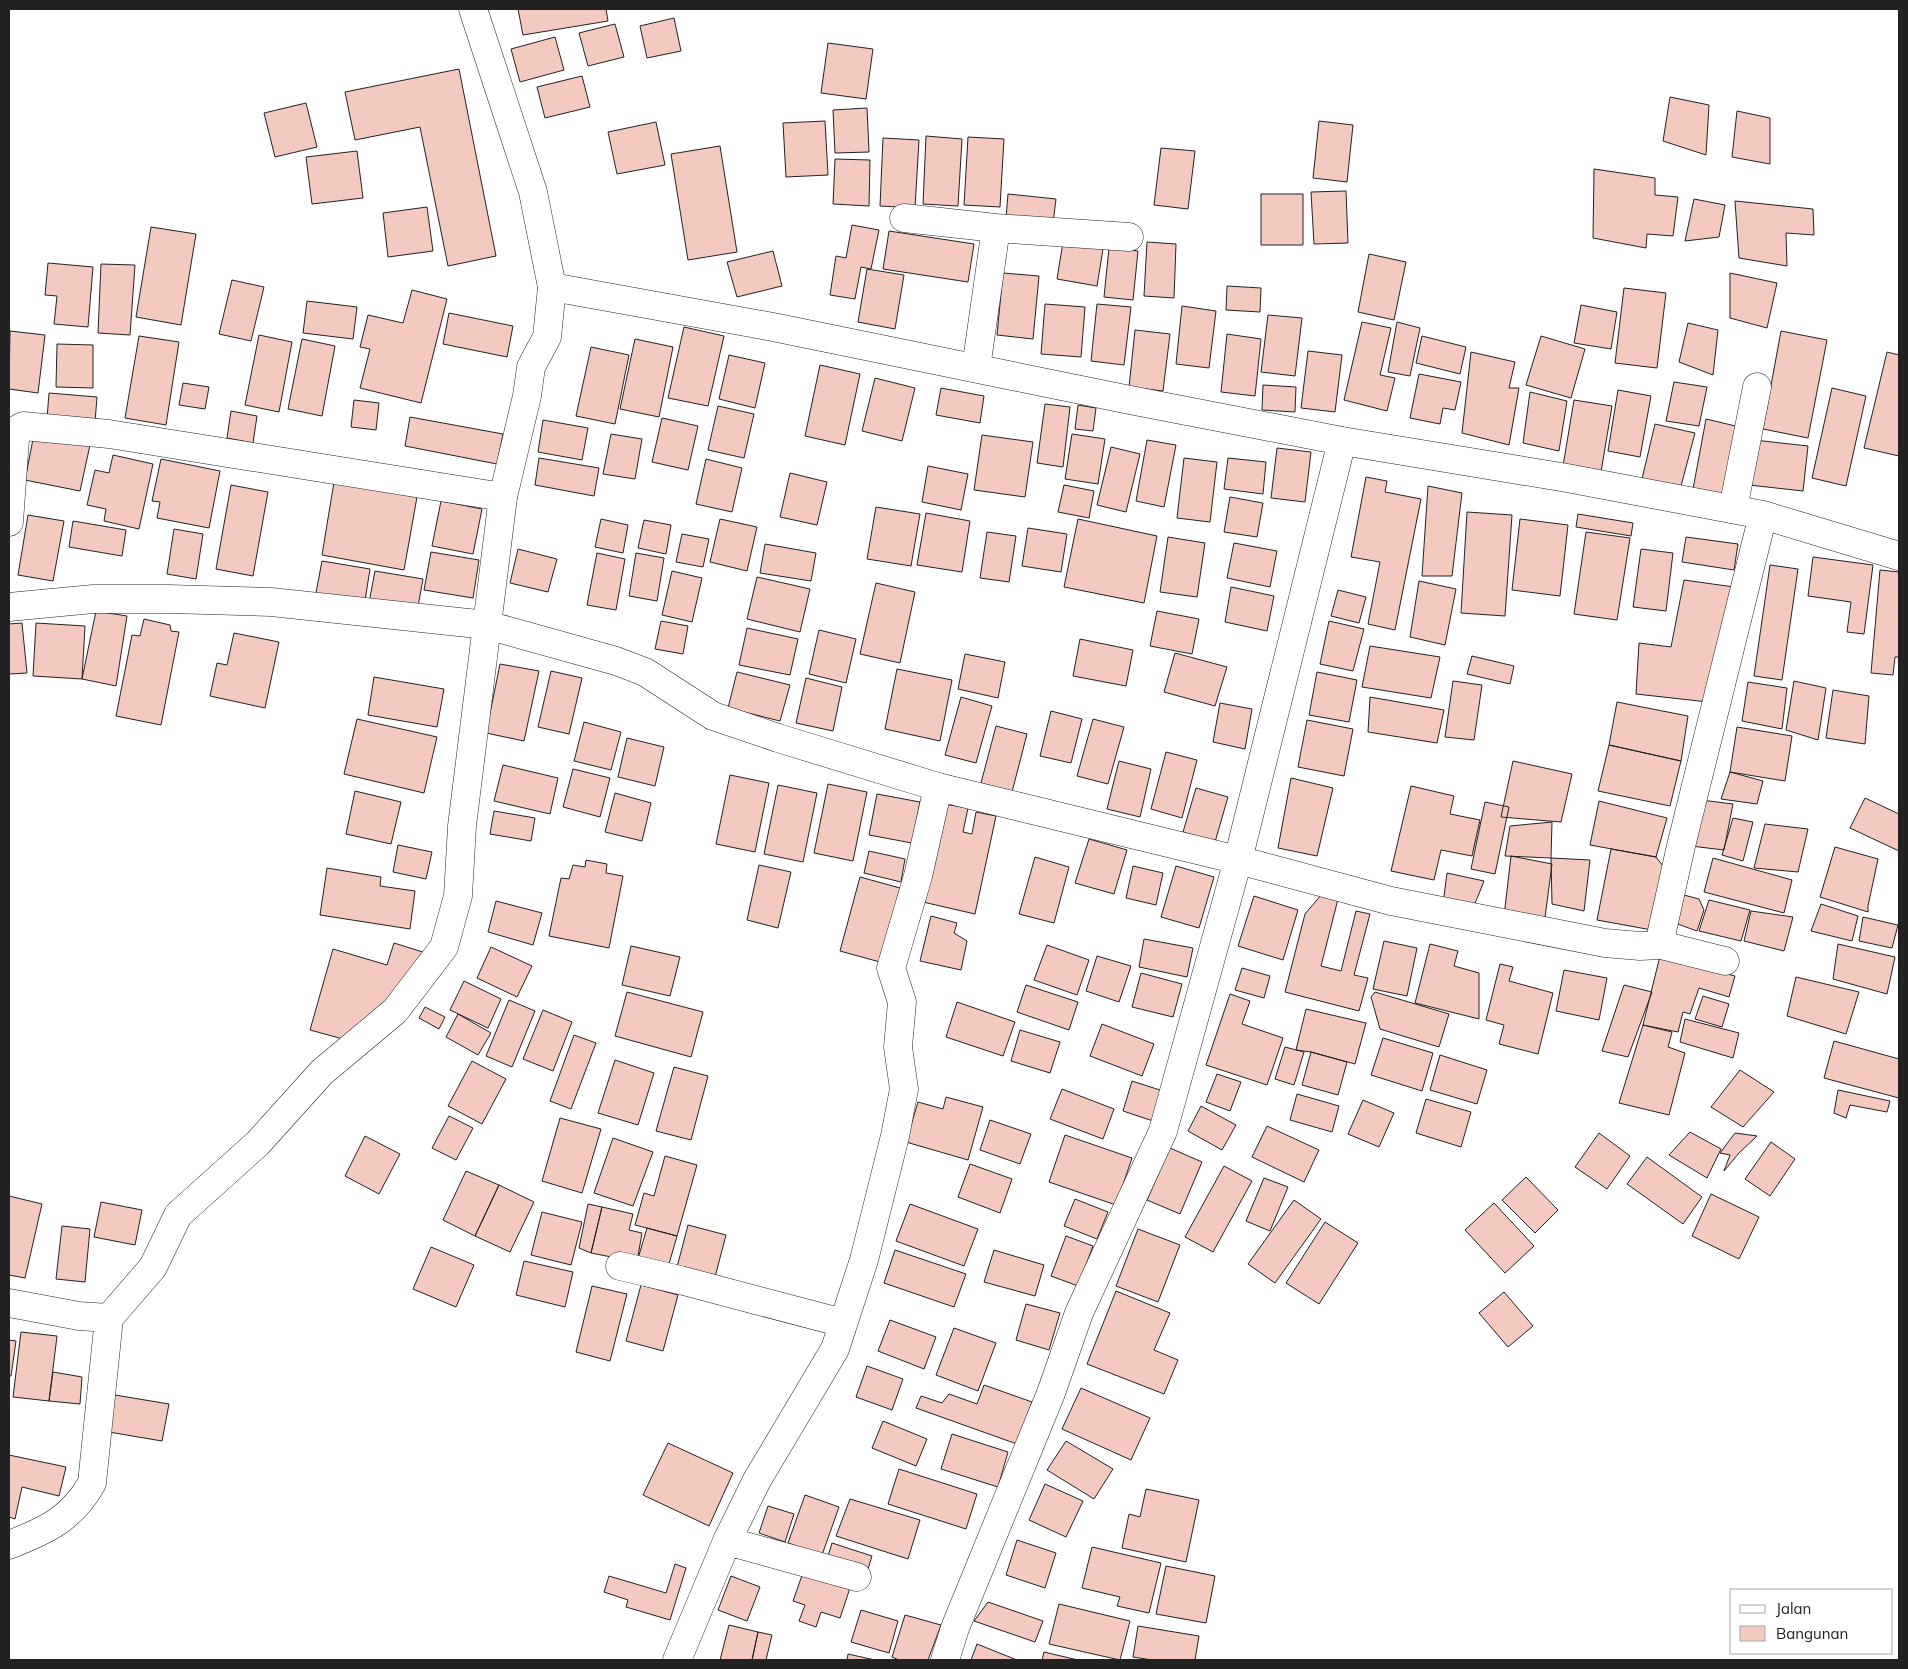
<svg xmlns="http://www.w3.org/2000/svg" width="1908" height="1669" font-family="Mulish,sans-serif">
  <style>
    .building { fill: #f3c9c0; stroke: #222 }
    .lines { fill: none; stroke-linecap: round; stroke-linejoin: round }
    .street-casing { stroke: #222; stroke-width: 29 }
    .secondary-casing { stroke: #222; stroke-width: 29 }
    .street { stroke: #fff; stroke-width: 28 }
    .secondary { stroke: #fff; stroke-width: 28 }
  </style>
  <rect width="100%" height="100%" fill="#fff"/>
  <path class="building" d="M518 9H606L608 21 523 35Z
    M674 18 681 51 647 58 640 26Z
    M615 24 624 57 588 66 579 33Z
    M555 37 564 70 520 82 511 49Z
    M828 43 873 49 866 99 821 93Z
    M459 69 496 256 448 266 420 127 355 140 345 92Z
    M582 76 590 107 545 118 537 87Z
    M1670 97 1709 105 1706 155 1663 141Z
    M306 103 317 147 275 157 264 113Z
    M867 108 869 152 835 153 833 110Z
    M1737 111 1770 118V164L1732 157Z
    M825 121 828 175 786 177 783 123Z
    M1319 121 1353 125 1347 182 1313 178Z
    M656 122 665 165 617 174 608 132Z
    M926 136 962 139 958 206 923 204Z
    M968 137 1004 139 1000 207 964 205Z
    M883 138 919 140 915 208 880 206Z
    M720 146 737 252 688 260 671 154Z
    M1161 148 1195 151 1188 209 1154 205Z
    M357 151 363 198 312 204 306 157Z
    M835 159 870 160 869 206 833 204Z
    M1594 169 1655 178V195L1678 197 1673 236 1647 234 1646 248 1593 238Z
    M1346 191 1348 243 1314 244 1311 192Z
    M1008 194 1056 199 1053 223 1006 218Z
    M1261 194H1303V245H1261Z
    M1694 199 1725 205 1719 237 1685 241Z
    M1735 201 1813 209 1814 235 1786 233 1787 266 1739 258Z
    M427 207 433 251 388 257 383 213Z
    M852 225 879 230 871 269 861 267 855 299 830 295 836 256 846 258Z
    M151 227 196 234 181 325 136 317Z
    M889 231 974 244 968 282 883 269Z
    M1063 242 1103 249 1097 286 1057 279Z
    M1147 242 1176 244 1174 298 1144 296Z
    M1109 248 1138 251 1133 300 1104 297Z
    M773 251 782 286 737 297 727 262Z
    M1369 254 1406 262 1394 320 1358 312Z
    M48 263 93 267 88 327 54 324 57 296 45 295Z
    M101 264 135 265 130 335 98 333Z
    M867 269 904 275 895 329 858 322Z
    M1003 273 1039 276 1033 339 997 335Z
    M1730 273 1777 283 1767 328 1730 318Z
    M232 280 264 287 251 341 219 334Z
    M1227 286 1261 288 1260 312 1226 310Z
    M1624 288 1666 293 1657 368 1615 363Z
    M412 290 447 299 421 403 360 388 370 349 360 347 368 315 403 323Z
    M307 301 357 307 353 339 303 333Z
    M1045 304 1085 307 1081 357 1041 354Z
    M1097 304 1131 307 1124 365 1091 361Z
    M1581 305 1617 312 1611 349 1574 343Z
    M1182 306 1216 311 1209 368 1176 364Z
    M449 313 513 326 507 357 443 344Z
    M1268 315 1302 318 1295 376 1261 372Z
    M1362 322 1391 328 1380 375 1395 378 1387 411 1344 400Z
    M1397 322 1420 328 1410 376 1388 372Z
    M1688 323 1718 330 1713 375 1679 362Z
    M684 327 724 336 708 406 668 398Z
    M1135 330 1170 334 1163 391 1129 387Z
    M10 331 45 335 38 393 9 389Z
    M1781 331 1827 340 1808 438 1763 429Z
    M1227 334 1261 339 1255 396 1221 392Z
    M259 335 292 342 279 412 245 405Z
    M139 336 179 342 166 425 125 418Z
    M1422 336 1466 347 1460 374 1416 363Z
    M1541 336 1585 349 1571 398 1526 385Z
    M302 339 335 346 322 416 288 409Z
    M635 339 673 347 659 417 620 409Z
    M57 344 93 345V388L56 387Z
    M591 347 629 355 615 424 576 416Z
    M1308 351 1342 355 1335 412 1301 408Z
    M1471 352 1515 362 1509 388H1519L1509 445 1462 433Z
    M1887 352 1899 355V456L1864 448Z
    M729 355 765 363 755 408 719 399Z
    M820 365 860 374 845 445 805 436Z
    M1419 374 1461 382 1455 410 1443 408 1440 424 1410 418Z
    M875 378 915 388 902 441 862 431Z
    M1674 382 1707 387 1699 426 1666 421Z
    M183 383 209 387 205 409 179 405Z
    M1263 385 1296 387 1295 412 1262 410Z
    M941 388 984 396 980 423 936 415Z
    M1832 388 1866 396 1846 486 1812 478Z
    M1618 390 1651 396 1640 457 1608 451Z
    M1530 392 1567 401 1559 451 1523 443Z
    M49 393 97 397 95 422 47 419Z
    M354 400 379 403 376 430 351 427Z
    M1574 400 1612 406 1601 472 1563 466Z
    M1045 404 1070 407 1063 467 1037 463Z
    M1078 405 1096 408 1093 431 1075 429Z
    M718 406 754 414 744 458 708 450Z
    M231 411 257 416 253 443 227 438Z
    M410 417 503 434 497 464 405 446Z
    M662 418 698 426 688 470 652 462Z
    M1706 419 1744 428 1729 496 1693 489Z
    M543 420 588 428 582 460 538 452Z
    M1655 424 1695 433 1681 486 1642 479Z
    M34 434 90 445 80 491 25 480Z
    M611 434 642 439 635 479 603 474Z
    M1072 434 1105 439 1098 484 1065 479Z
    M982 435 1033 442 1025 497 974 490Z
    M1147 440 1176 445 1164 507 1136 501Z
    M1754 440 1808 446 1803 491 1749 485Z
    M1111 447 1140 454 1126 512 1097 505Z
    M1277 448 1311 452 1305 502 1271 498Z
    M113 455 153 464 139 529 104 521 106 509 87 505 95 470 109 473Z
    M539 458 599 468 594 496 535 485Z
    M1184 458 1217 462 1210 522 1177 518Z
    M1228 458 1266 462 1263 494 1224 489Z
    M161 459 220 471 209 528 157 518 160 502 152 501Z
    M706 459 742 468 732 512 696 504Z
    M928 466 968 474 961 510 922 502Z
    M790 473 827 482 817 525 780 517Z
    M1366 477 1387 481 1385 492 1421 499 1395 630 1368 624 1380 562 1351 557Z
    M334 482 417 497 404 570 322 555Z
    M231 485 268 492 253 576 216 569Z
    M1064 485 1094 491 1089 518 1058 512Z
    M1428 486 1462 493 1452 576H1422Z
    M1230 497 1263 503 1257 537 1224 532Z
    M441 501 482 509 473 554 432 546Z
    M876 507 920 514 911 566 867 559Z
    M1467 512 1512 515 1505 616 1461 613Z
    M926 513 970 521 962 572 917 565Z
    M1578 514 1633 523 1631 536 1576 527Z
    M28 515 64 521 53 581 18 575Z
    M601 519 628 525 623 553 595 547Z
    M720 519 757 527 747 571 710 562Z
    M1078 519 1157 536 1144 603 1064 587Z
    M1520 519 1568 525 1560 596 1512 590Z
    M644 520 671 525 666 554 638 548Z
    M73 521 126 530 122 556 69 547Z
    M1028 528 1067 534 1061 572 1022 566Z
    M174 529 203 534 196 579 167 574Z
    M987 532 1016 536 1009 582 980 578Z
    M1586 532 1630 538 1617 620 1574 614Z
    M682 534 709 539 703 567 676 562Z
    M1168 537 1205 543 1197 597 1160 592Z
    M1686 537 1738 544 1734 570 1682 562Z
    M1234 543 1277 551 1270 587 1227 578Z
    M765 544 816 553 811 581 760 573Z
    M518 549 557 559 548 592 510 583Z
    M1641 549 1673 553 1666 611 1633 607Z
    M431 552 479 560 473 598 424 590Z
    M597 553 625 559 616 610 587 605Z
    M636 553 664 558 657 601 629 596Z
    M1813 557 1873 565 1864 634 1847 632 1851 602 1808 596Z
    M322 561 370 569 364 607 315 598Z
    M1770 565 1798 569 1782 680 1754 676Z
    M1880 570 1899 572V657H1895L1893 675 1871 673Z
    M375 571 423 579 416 617 368 608Z
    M672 571 702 578 692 622 662 615Z
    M757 577 810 589 800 632 747 619Z
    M1684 580 1734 587 1708 702 1636 694 1639 643 1671 647Z
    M1419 581 1456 589 1445 645 1410 637Z
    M876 583 915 592 900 663 860 654Z
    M1231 587 1274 596 1267 631 1225 622Z
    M1338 590 1366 597 1359 623 1331 616Z
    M96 611 127 616 116 686 82 679Z
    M1157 611 1199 619 1192 654 1150 646Z
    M144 619 170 625 171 631 179 632 161 725 116 716 132 635 140 636Z
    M661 621 688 626 683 654 655 649Z
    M1329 621 1364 629 1353 671 1320 664Z
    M22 623 27 673 9 674V624Z
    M36 623 85 626 82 679 33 676Z
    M747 628 798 639 790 675 739 665Z
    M819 630 856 639 846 683 809 674Z
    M234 633 279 642 265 708 210 696 217 663 227 665Z
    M1080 639 1133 650 1126 686 1073 676Z
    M1370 646 1440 657 1431 698 1362 687Z
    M1175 653 1227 667 1215 706 1164 692Z
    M965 654 1005 662 998 698 958 689Z
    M1472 656 1514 666 1510 684 1467 674Z
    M500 664 539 671 524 741 486 733Z
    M897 669 952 680 940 741 885 729Z
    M551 671 582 678 569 734 538 727Z
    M737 672 790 685 780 721 728 708Z
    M1317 672 1357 680 1349 722 1309 715Z
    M374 677 444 689 437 727 368 715Z
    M806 678 842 687 833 731 796 723Z
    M1453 681 1482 685 1474 740 1445 737Z
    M1794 681 1826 688 1818 740 1786 730Z
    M1748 682 1787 688 1782 729 1742 721Z
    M1833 690 1869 696 1865 744 1826 738Z
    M961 697 992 706 976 763 945 755Z
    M1370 697 1444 710 1437 743 1368 732Z
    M1617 702 1688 716 1681 761 1609 745Z
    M1220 703 1252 709 1245 749 1213 742Z
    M1051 711 1082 719 1071 763 1040 756Z
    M357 719 437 737 424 793 344 774Z
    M1093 719 1124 727 1108 784 1077 776Z
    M1307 720 1353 729 1344 776 1298 767Z
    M584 722 621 732 611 770 574 761Z
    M996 726 1027 734 1012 792 981 783Z
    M1737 727 1792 736 1785 781 1730 772Z
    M627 738 664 747 655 786 618 777Z
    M1609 745 1681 761 1670 806 1598 791Z
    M1166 752 1197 760 1182 818 1151 809Z
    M1119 761 1151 769 1140 817 1107 809Z
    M1513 761 1572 774 1561 822 1501 817Z
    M503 765 558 778 550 814 494 801Z
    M573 769 610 778 600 817 563 807Z
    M1730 772 1763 781 1757 804 1721 799Z
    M730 775 769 783 755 852 716 844Z
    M1291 778 1333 788 1317 856 1278 848Z
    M828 784 867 792 853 861 814 853Z
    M778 785 817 793 803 862 764 854Z
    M1411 786 1454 796 1450 814 1480 820 1472 856 1441 850 1434 880 1391 871Z
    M1196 788 1228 797 1215 842 1183 832Z
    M355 791 401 802 391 844 346 834Z
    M615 793 651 803 642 841 605 832Z
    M877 794 920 802 912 843 869 835Z
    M1865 798 1899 814V851L1850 828Z
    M1701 800 1733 804 1724 850 1691 846Z
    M1599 801 1667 818 1656 857 1590 845Z
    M1485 802 1509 807 1495 874 1471 869Z
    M944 804 968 808 963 832 972 834 976 812 996 816 975 914 923 902Z
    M494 811 535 818 531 841 490 834Z
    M1733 818 1753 822 1743 861 1722 855Z
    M1552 822 1551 858 1505 856 1510 826Z
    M1765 824 1808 829 1798 872 1754 868Z
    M1089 839 1127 850 1114 894 1075 883Z
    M398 845 432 852 426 879 393 872Z
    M1835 847 1878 859 1868 906V912L1820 897Z
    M1611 849 1656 857 1663 866 1652 930 1597 920Z
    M869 851 905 859 901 882 864 873Z
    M1511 856 1552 864 1544 925 1504 916Z
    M1035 857 1069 867 1054 923 1019 914Z
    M1551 858 1590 860 1584 911 1552 904Z
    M1713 858 1792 880 1784 913 1704 892Z
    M586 860 607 864 606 873 623 876 609 948 549 936 561 878 569 879 573 865 585 867Z
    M759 865 791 872 778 928 747 920Z
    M1133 866 1163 873 1156 905 1126 898Z
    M1176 866 1214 877 1199 928 1161 917Z
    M327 868 381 877 380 886 415 891 410 929 320 915Z
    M1447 873 1484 881 1472 911 1443 904Z
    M860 877 900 888 880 962 840 951Z
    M1322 894 1338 899 1321 966 1341 971 1356 911 1370 914 1354 975 1368 978 1359 1011 1285 992 1305 914Z
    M1680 894 1699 899 1704 910 1697 931 1672 922Z
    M1254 896 1298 910 1283 960 1238 946Z
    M1709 900 1750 910 1741 941 1699 931Z
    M496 901 542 913 533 945 488 932Z
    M1821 904 1858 916 1852 941 1811 931Z
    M1751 911 1793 917 1784 951 1744 941Z
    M931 916 957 923 954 933 967 941 961 970 920 961Z
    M1863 917 1898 925 1892 948 1859 941Z
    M1144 939 1193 948 1187 977 1139 967Z
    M1384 941 1417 948 1407 996 1373 989Z
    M394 943 426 953 384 1006 343 1039 310 1030 333 949 387 965Z
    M1430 944 1458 951 1454 966 1479 973V1019L1415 1003Z
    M1838 944 1895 957 1887 994 1833 979Z
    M1047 945 1089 960 1077 995 1034 980Z
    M631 946 680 957 670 996 622 985Z
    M491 947 532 966 517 997 477 978Z
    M1097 956 1131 966 1119 1002 1086 991Z
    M1660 956 1735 976 1729 997 1699 988 1690 1014 1683 1012 1678 1032 1643 1025Z
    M1500 964 1513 967 1509 981 1553 993 1538 1054 1499 1044 1504 1025 1486 1020Z
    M1242 968 1270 976 1264 998 1235 990Z
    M1564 970 1607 978 1599 1020 1556 1011Z
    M1141 973 1182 984 1173 1017 1132 1007Z
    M1796 977 1859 992 1846 1034 1787 1016Z
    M464 981 501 999 488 1028 450 1010Z
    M1026 985 1078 1002 1069 1030 1017 1012Z
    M1624 985 1652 992 1628 1057 1602 1051Z
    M627 992 703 1012 691 1057 615 1036Z
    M1375 992 1449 1014 1439 1047 1380 1029 1371 997Z
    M1230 994 1250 1001 1242 1024 1283 1038 1267 1085 1206 1065Z
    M1703 996 1729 1004 1722 1027 1695 1019Z
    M509 1000 535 1011 512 1067 486 1056Z
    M957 1002 1015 1022 1003 1056 946 1037Z
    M425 1007 445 1017 439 1029 419 1018Z
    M1306 1009 1366 1023 1355 1064 1311 1052 1296 1050Z
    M543 1010 572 1022 553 1071 523 1059Z
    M458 1014 491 1033 478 1055 446 1037Z
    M1685 1019 1739 1033 1733 1058 1680 1042Z
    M1102 1024 1154 1044 1142 1076 1090 1056Z
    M1643 1025 1672 1032 1668 1047 1685 1053 1669 1115 1619 1103Z
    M1020 1030 1060 1042 1050 1073 1011 1061Z
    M574 1035 596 1043 571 1109 550 1101Z
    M1383 1038 1433 1053 1422 1091 1371 1075Z
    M1834 1041 1899 1059V1098L1824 1078Z
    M1285 1047 1304 1052 1294 1085 1275 1079Z
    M1311 1052 1347 1062 1338 1095 1302 1085Z
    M1440 1055 1487 1070 1477 1104 1430 1090Z
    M615 1060 654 1073 638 1125 598 1113Z
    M472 1061 506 1079 482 1124 448 1106Z
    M674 1067 708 1076 691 1140 656 1131Z
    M1740 1070 1774 1092 1743 1127 1711 1107Z
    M1217 1074 1241 1082 1230 1111 1206 1102Z
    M1132 1081 1163 1091 1153 1121 1123 1111Z
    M1062 1089 1114 1109 1103 1139 1050 1119Z
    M1838 1090 1890 1101 1887 1112 1850 1105 1846 1118 1834 1113Z
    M1297 1094 1339 1106 1332 1132 1290 1120Z
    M946 1097 983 1107 968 1160 906 1142 918 1102 943 1109Z
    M1426 1099 1471 1112 1461 1147 1416 1133Z
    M1363 1100 1394 1113 1379 1147 1348 1134Z
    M1201 1106 1236 1125 1222 1150 1188 1131Z
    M449 1116 473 1128 456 1160 432 1148Z
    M560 1118 601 1129 582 1193 542 1181Z
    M990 1120 1031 1134 1020 1164 980 1150Z
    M1267 1126 1319 1150 1304 1182 1252 1157Z
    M1690 1132 1721 1149 1707 1178 1669 1155Z
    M1599 1133 1630 1156 1607 1189 1575 1167Z
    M1735 1133 1757 1136 1739 1153 1724 1171 1730 1155 1720 1153Z
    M1065 1135 1132 1158 1116 1205 1049 1182Z
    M365 1136 400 1154 379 1194 345 1176Z
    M613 1138 653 1152 633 1206 594 1193Z
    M1771 1142 1795 1159 1770 1196 1745 1179Z
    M1170 1148 1202 1162 1180 1214 1147 1200Z
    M665 1156 697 1165 677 1236 635 1225 644 1193 654 1196Z
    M1647 1157 1702 1197 1683 1224 1627 1184Z
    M970 1164 1012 1179 1000 1213 958 1197Z
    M1224 1166 1252 1181 1213 1252 1185 1237Z
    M466 1171 499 1185 475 1236 443 1220Z
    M1526 1177 1558 1210 1535 1233 1502 1200Z
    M1264 1178 1288 1187 1270 1231 1246 1221Z
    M499 1185 534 1202 510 1252 475 1236Z
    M1711 1194 1759 1217 1739 1259 1692 1236Z
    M9 1196 42 1204 25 1278 9 1275Z
    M1075 1199 1108 1212 1097 1239 1064 1226Z
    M1294 1200 1321 1219 1275 1283 1248 1264Z
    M101 1202 142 1210 135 1245 94 1237Z
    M1494 1203 1534 1246 1505 1273 1465 1230Z
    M588 1204 602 1207 591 1253 579 1248Z
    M910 1204 978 1229 964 1266 896 1241Z
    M602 1207 633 1214 629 1230 642 1233 637 1262 591 1253Z
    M542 1212 582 1222 571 1265 531 1255Z
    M1325 1222 1358 1243 1319 1304 1286 1283Z
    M688 1225 726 1235 714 1281 676 1271Z
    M62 1226 90 1229 85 1282 56 1279Z
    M647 1228 677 1236 667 1271 637 1262Z
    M1138 1229 1180 1245 1158 1302 1116 1286Z
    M1066 1236 1093 1246 1078 1286 1051 1276Z
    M431 1247 474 1265 456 1307 413 1289Z
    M895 1250 966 1274 954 1307 884 1283Z
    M994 1250 1044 1265 1035 1296 984 1282Z
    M524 1261 573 1272 565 1307 516 1295Z
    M641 1285 678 1295 663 1351 626 1341Z
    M592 1286 627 1294 610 1361 576 1352Z
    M1116 1291 1170 1313 1154 1350 1178 1360 1164 1394 1087 1364Z
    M1504 1292 1533 1326 1508 1347 1479 1313Z
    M1026 1304 1060 1313 1049 1350 1016 1340Z
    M890 1320 936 1337 924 1369 878 1351Z
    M954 1328 996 1343 978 1391 936 1375Z
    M21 1332 57 1336 49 1401 13 1397Z
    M9 1340 16 1341 11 1376H9Z
    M867 1366 903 1379 892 1410 856 1397Z
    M53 1372 82 1377 80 1404 49 1401Z
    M984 1385 1032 1402 1017 1444 916 1408 921 1396 942 1403 949 1394 977 1404Z
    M1081 1388 1150 1418 1131 1460 1062 1429Z
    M109 1394 169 1404 162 1441 103 1431Z
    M883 1421 927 1439 916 1466 872 1448Z
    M952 1434 1008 1452 998 1487 941 1469Z
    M1066 1441 1113 1469 1094 1499 1047 1470Z
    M668 1443 733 1473 709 1526 643 1495Z
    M9 1455 66 1467 59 1496 22 1487 15 1519 9 1517Z
    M899 1469 977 1494 966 1529 888 1504Z
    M1045 1484 1083 1501 1066 1537 1029 1520Z
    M1146 1489 1199 1500 1186 1562 1122 1548 1129 1514 1140 1517Z
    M805 1495 839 1507 822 1555 788 1543Z
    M850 1499 920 1520 908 1559 836 1536Z
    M768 1506 794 1514 785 1542 759 1533Z
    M1017 1540 1056 1553 1045 1588 1006 1575Z
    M832 1543 872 1556 867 1572 827 1559Z
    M1092 1547 1161 1563 1149 1613 1117 1606 1120 1597 1082 1588Z
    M675 1564 686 1568 670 1620 626 1607 628 1600 604 1592 609 1576 666 1593Z
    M1166 1566 1215 1576 1206 1623 1156 1614Z
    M805 1567 852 1582 840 1618 821 1612 816 1627 799 1621 805 1605 793 1601Z
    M731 1576 760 1587 747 1621 718 1610Z
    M988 1602 1043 1621 1035 1642 974 1621Z
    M1059 1604 1130 1621 1120 1660 1049 1644Z
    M861 1610 898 1621 889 1653 851 1642Z
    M905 1615 941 1625 928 1660H899L892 1657Z
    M729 1625 758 1632 752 1660H720Z
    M1138 1626 1199 1636 1195 1660H1152L1133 1657Z
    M758 1632 772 1635 766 1660H752Z
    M977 1644 1017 1660H971Z
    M1044 1652 1078 1660H1042Z
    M848 1654 875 1660H847Z"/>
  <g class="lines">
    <defs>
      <path id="street" d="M473 9 533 192 552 287
        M904 218 996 228 1129 237
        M976 368 996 228
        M1733 509 1757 387
        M9 522 15 439 18 429 23 426 109 434 503 497
        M1661 945 1725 961
        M620 1266 680 1280 843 1323
        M9 1303 79 1316 109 1318 153 1267 178 1215 258 1143 322 1072 395 1011 444 947 458 896 462 826 487 625
        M727 1541 857 1577
        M9 1545C45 1531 72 1519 92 1483L109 1318
        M677 1660 727 1541 757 1480 835 1349 864 1260 895 1136 904 1089 898 1047 902 1002 891 968 918 876 938 787
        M945 1660 955 1628 1051 1393 1079 1313 1163 1131 1238 860 1342 441"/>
      <path id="secondary" d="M9 607 93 599H169L271 602 487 625 616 661 645 672 713 716 778 738 938 787 1238 860 1391 901 1605 943 1640 946 1661 945 1662 931 1681 846 1763 515
        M487 625 503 497 527 396 531 367 547 337 552 287 773 327 1130 400 1342 441 1567 478 1763 515 1899 556"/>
    </defs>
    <use href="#street" class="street-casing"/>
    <use href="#secondary" class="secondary-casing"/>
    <use href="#street" class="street"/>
    <use href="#secondary" class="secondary"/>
  </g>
  <rect width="1908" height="1669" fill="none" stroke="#222222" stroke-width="20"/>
  <rect x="1730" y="1589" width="162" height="65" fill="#ffffff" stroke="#a7a7a7"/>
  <rect x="1740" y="1605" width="25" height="8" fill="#ffffff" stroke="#a7a7a7"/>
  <text x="1776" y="1614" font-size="15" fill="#222222">Jalan</text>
  <rect x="1740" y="1626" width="25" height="15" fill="#f3c9c0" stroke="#a7a7a7"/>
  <text x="1776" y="1639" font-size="15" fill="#222222">Bangunan</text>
</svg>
